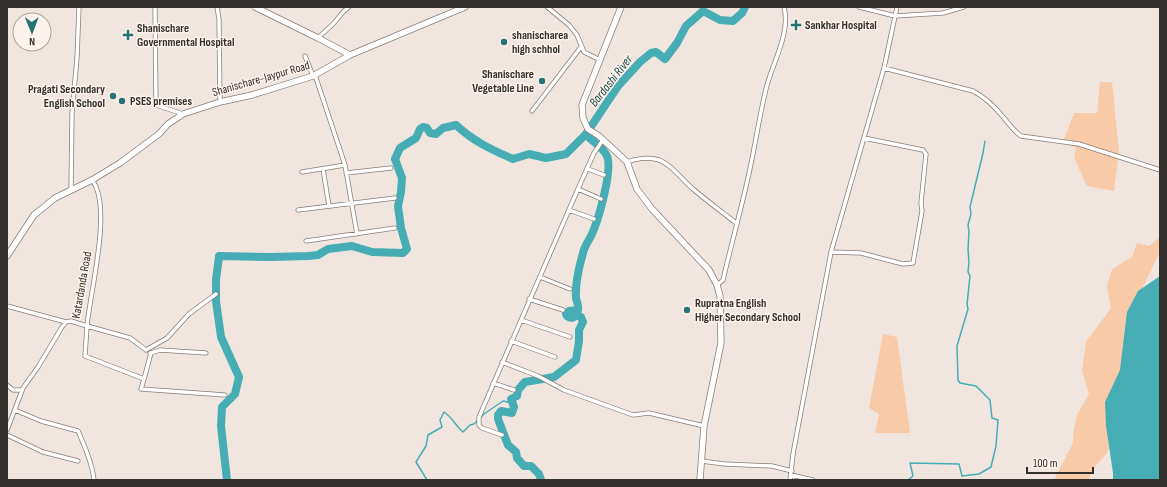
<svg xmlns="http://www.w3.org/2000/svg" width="1167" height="487" font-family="'Sofia Sans Condensed',sans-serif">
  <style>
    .green { fill: #f9caa8 }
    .water { fill: #46adb4 }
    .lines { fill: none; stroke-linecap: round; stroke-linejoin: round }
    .stream { stroke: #46adb4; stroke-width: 1.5 }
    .river { stroke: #46adb4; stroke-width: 8 }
    .street-casing { stroke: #867e78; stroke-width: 5 }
    .secondary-casing { stroke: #867e78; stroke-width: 7 }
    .street { stroke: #fff; stroke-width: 3.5 }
    .secondary { stroke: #fff; stroke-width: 5.5 }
    .poi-dot { fill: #277277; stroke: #fdf3ec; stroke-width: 1.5 }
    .labels { text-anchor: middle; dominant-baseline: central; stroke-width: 3; stroke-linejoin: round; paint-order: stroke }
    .poi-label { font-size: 12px; font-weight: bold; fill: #33302d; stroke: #fdf3ec; text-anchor: start }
    .street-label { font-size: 12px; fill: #33302d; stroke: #fdf3ec }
    .water-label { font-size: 13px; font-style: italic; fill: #1f4c50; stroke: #fdf3ec }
  </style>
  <rect width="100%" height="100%" fill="#f0e6df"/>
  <path class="green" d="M1100 82H1112L1119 152 1114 191 1087 186 1074 158 1076 148 1063 142 1074 113H1097Z
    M1160 237V252L1135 303 1119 418 1107 453 1094 468 1088 480H1054L1073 443V433L1077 415 1089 394 1082 371 1086 342 1111 308 1107 286 1112 269 1132 257 1137 243 1149 246Z
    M883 334 897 337 910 433H875L879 414 869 408Z"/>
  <path class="water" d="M1160 276V480H1113V473L1106 426 1105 402 1120 370 1127 312 1138 291Z"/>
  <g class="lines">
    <path class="stream" d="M427 480 416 462 426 446 428 435 442 427 440 420 444 412C453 418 455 425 463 432L470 425 474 424 484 414 503 401 513 403
      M908 480 913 476 910 463 959 464 962 476 979 474 991 467 996 446 998 420 992 418 990 400 976 386 960 383 958 380 957 346 968 309 967 304 970 276 968 272 969 262 968 250 969 231 968 225 971 214 970 207 983 153 985 141"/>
    <path class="river" d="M227 480 221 426 222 407 235 394 239 377 221 337 216 301V280L219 256 270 257 308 256 318 255 328 249 352 246 372 252 403 253 407 249 401 228 398 206 401 192 402 178 395 159 400 148 416 138 420 129 423 127 427 128 430 133 436 134 443 128 456 125C473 141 492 150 513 159L529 154 546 158 566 154 586 134 618 86 640 62 651 53 656 52 665 59 677 43 686 26 703 11 720 20 733 21 742 13 745 7
      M541 480 539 474 531 466H524L517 458 516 452 508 445 498 419V415L501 411 512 413 514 407 511 399 517 396 518 390 525 382 554 377 576 360 579 341V330L583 322 581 317 577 315C573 318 571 319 567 316L566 314 569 311 578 310C579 306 577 303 576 298 575 284 579 267 583 253 584 247 588 242 591 236 598 222 613 170 607 156 603 147 592 142 586 134"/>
    <defs>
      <path id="street" d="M155 7 156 105 183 114
        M217 7 219 19 220 102
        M547 7 569 25 577 35 584 52 600 60
        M859 7 895 16 943 13 964 7
        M318 38 334 23 343 12 349 7
        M305 56 313 76
        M884 68 973 91C985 97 995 107 1004 118 1010 125 1014 131 1021 136L1079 144 1160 170
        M315 75 345 165 357 234
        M532 111 581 47
        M627 162C635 159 647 157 655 159 669 161 682 180 693 189 707 201 722 212 736 223
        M323 169 329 206
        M588 169 604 175
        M302 172 345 165
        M346 173 391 168
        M578 189 601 199
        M71 190 72 113 77 58 79 7
        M298 210 395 198
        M569 210 594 219
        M306 241 395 228
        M831 252 861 253 903 264 913 263 922 211 921 203 926 154 923 150 864 138
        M540 277 570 289
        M717 285 723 280C732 241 743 203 751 164 756 139 760 114 766 89 772 64 791 33 784 7
        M216 294 189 314 167 338 146 350 130 338 87 326 85 356 144 379 141 389 225 395
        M529 299 563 310
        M7 306 66 322
        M521 320 570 337
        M511 341 555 357
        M151 353 160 350 206 353
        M502 362 538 376 564 390 633 415 649 413 704 426
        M144 379 151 353H150
        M493 383 514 390
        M7 385 13 390H22
        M15 410 41 421 78 431C85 447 92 463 94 480
        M7 430 23 388 38 367 62 327 66 322 71 321 87 326C90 292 113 206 92 180
        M7 435 43 452 78 461
        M502 435 482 428 479 425V417L578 189 594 153 603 140
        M701 461 725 464 772 466 792 471
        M791 475 813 480
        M790 480 793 454 831 252 884 68 897 7"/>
      <path id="secondary" d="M255 7 318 38 350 55
        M621 7 582 105 583 118 588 129 599 136 627 162 637 189 652 209 709 270 717 285 720 296 721 343 704 426 700 480
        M7 256 34 215 44 207 55 198 92 180 120 163 159 134 168 124 183 114 220 102 252 95 313 76 350 55 465 7"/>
    </defs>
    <use href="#street" class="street-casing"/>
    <use href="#secondary" class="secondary-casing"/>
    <use href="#street" class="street"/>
    <use href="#secondary" class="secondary"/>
  </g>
  <g class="poi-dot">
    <path d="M794 19h4v4h4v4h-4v4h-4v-4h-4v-4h4z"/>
    <path d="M126 29h4v4h4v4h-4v4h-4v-4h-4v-4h4z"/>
    <circle cx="504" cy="42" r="4"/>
    <circle cx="542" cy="81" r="4"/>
    <circle cx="113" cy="96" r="4"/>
    <circle cx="122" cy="101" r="4"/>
    <circle cx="687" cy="310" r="4"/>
  </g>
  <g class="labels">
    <g class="poi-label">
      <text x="805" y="25">Sankhar Hospital</text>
      <text x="137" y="28">Shanischare<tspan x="137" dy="14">Governmental Hospital</tspan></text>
      <text x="512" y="35">shanischarea<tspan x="512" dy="14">high schhol</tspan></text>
      <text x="534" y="74" text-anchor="end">Shanischare<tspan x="534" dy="14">Vegetable Line</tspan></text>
      <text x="105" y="89" text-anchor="end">Pragati Secondary<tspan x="105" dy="14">English School</tspan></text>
      <text x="130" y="101">PSES premises</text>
      <text x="695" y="303">Rupratna English<tspan x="695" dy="14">Higher Secondary School</tspan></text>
    </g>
    <g class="street-label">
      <text transform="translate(261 79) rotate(-16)">Shanischare-Jaypur Road</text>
      <text transform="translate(82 285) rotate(-80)">Katardanda Road</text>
    </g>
    <g class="water-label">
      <text transform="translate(611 81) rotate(-52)">Bardashi River</text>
    </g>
  </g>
  <rect width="1167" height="487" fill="none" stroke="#33302d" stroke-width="16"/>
  <g transform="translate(32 32) rotate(179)"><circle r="19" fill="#fdf3ec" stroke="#aca5a0"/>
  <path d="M0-3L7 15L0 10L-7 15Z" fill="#277277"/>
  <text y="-6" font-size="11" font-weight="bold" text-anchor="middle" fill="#33302d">N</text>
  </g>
  <path d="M1027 467v6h66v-6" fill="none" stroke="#33302d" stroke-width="2"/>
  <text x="1033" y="467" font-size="12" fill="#33302d" stroke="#fdf3ec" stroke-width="3" paint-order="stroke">100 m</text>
</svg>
